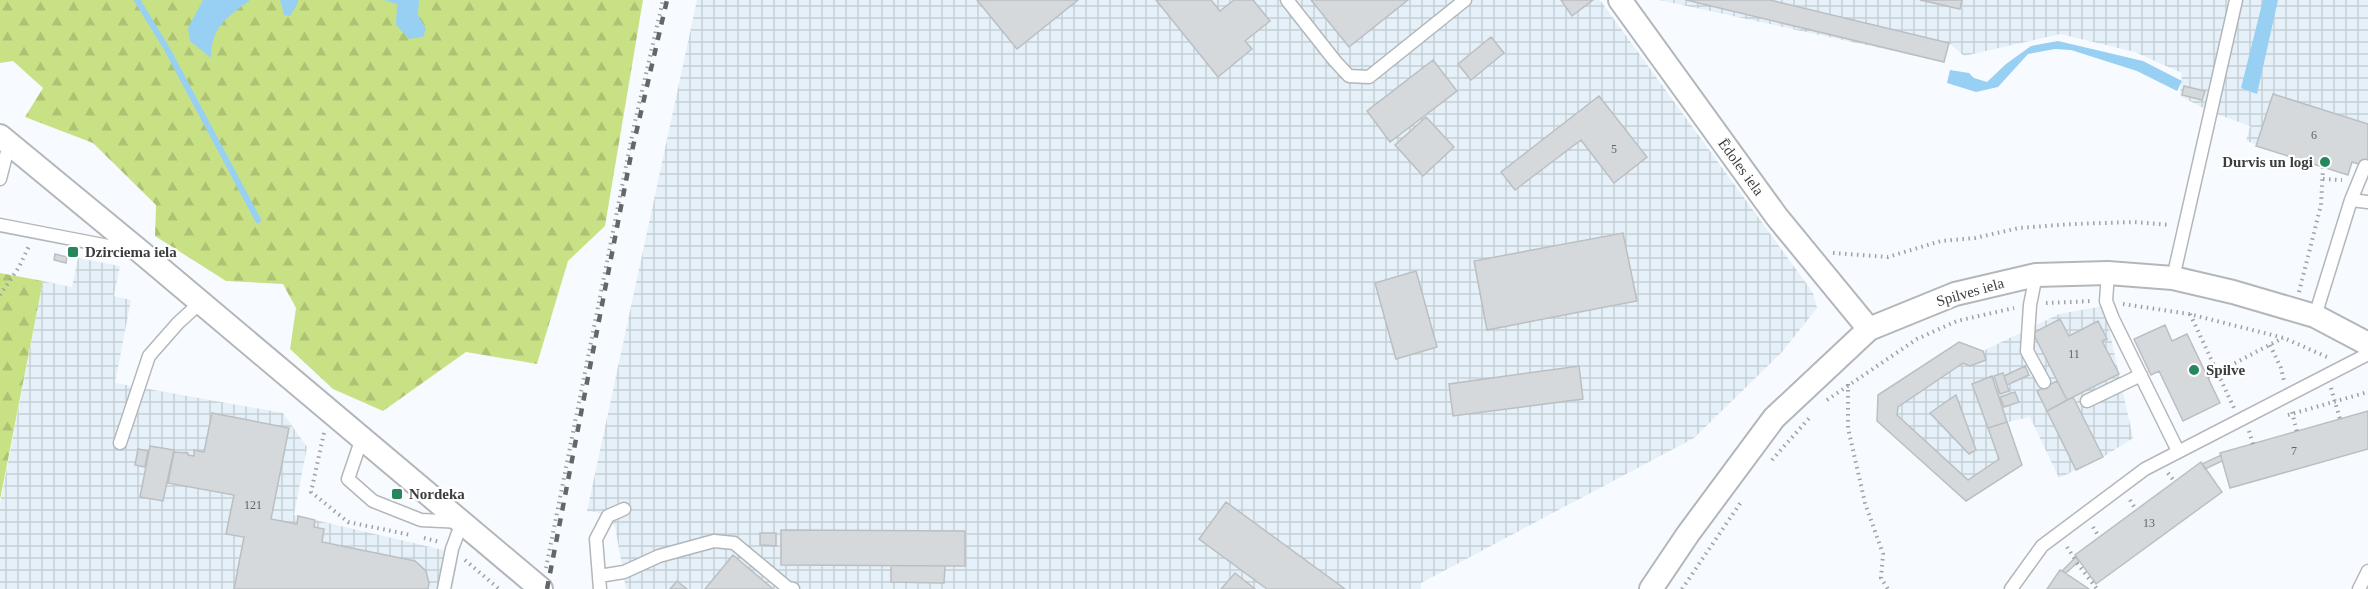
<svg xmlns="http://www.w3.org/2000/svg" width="2368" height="589" font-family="Georgia,serif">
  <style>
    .industrial { fill: url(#industrial-grid) }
    .forest { fill: url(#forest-firs) }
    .water { fill: #97d0f3 }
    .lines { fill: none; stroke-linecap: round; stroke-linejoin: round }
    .stream { stroke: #97d0f3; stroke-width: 6 }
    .building { fill: #d5d9dc; stroke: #bbbfc2; stroke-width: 1.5 }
    .service-casing { stroke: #b3b7ba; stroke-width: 15 }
    .minor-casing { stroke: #b3b7ba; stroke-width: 26 }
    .path { stroke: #9fa2a4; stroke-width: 4; stroke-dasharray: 1.5 4.5; stroke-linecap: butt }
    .service { stroke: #fff; stroke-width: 12 }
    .minor { stroke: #fff; stroke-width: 22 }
    .rail { stroke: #646668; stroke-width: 4.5; stroke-dasharray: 8 8; stroke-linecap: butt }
    .poi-dot { fill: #26865e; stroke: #fff; stroke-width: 2 }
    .labels { text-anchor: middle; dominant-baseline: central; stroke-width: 4.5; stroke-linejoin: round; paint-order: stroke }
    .number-label { font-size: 12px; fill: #626466 }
    .poi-label { font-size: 15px; font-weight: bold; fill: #3b3d3e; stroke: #fff; text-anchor: start }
    .street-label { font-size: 15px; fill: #3b3d3e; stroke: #fff }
  </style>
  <defs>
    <pattern id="industrial-grid" width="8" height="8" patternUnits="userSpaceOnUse" patternTransform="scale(1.5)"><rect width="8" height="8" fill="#e5f0f9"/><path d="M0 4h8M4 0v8" fill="none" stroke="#c5cfd6"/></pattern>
    <pattern id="forest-firs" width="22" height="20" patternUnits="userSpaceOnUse" patternTransform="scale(1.5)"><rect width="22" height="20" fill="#c9e185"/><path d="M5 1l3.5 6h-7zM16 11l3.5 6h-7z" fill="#aec274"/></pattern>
  </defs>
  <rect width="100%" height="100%" fill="#f7fbff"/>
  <path class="industrial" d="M697 0H1600L1806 283 1813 293 1817 308 1782 352 1694 438 1421 583V589H626L615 526 597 512 587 511Z
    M1659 0H2368V167L2353 162 2348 175 2246 141 2250 126 2211 112 2180 96 2182 73 2135 52 2060 34 1964 56 1949 43 1944 62Z
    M78 258 120 266 114 296 131 300 115 383 283 413 307 447 294 515 443 550 458 560 452 589H0V504L43 281 72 287Z
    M2104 306 2133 438 2103 457 2059 478 2030 417 2008 422 2022 465 1966 501 1877 421 1878 395 1959 342 1983 351 2059 314Z"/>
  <path class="forest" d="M0 0H643L605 226 568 261 537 364 466 352 383 411 333 389 290 349 296 308 283 284 226 281 155 236 156 205 93 143 25 117 43 88 13 61 0 63Z
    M0 273 43 281 0 500Z"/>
  <path class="water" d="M203 0H250C226 19 212 25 211 58L190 41 188 28Z
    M280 0H298V3L290 16 284 15Z
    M384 0H419L418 15 426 29 423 37 409 39 396 25 397 4Z
    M2263 0H2278L2257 94 2241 88Z
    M2058 41 2143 61 2182 81 2177 91 2137 71 2071 50 2055 49 2028 54 1998 87 1976 92 1947 83 1950 70 1969 73 1974 78 1987 82 2006 64 2031 46Z"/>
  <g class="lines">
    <path class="stream" d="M137 0 167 49 258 220"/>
  </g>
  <path class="building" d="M977 0H1078L1017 49Z
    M1156 0H1211L1220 11 1234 0H1253L1270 21 1245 41 1252 49 1218 77Z
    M1311 0H1408L1349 47Z
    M1561 0H1593L1572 16Z
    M1686 0H1770L1949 43 1944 62Z
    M1920 0H1962L1960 9Z
    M1491 37 1504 53 1471 80 1458 64Z
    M1433 60 1457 91 1390 142 1367 111Z
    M2184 86 2205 91 2202 100 2182 95Z
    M2273 94 2368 124V167L2352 162 2348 175 2256 146Z
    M1599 96 1647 157 1614 183 1581 140 1515 190 1501 172Z
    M1426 117 1454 147 1423 176 1395 145Z
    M1623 233 1637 301 1487 330 1474 261Z
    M55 254 67 257 66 263 54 260Z
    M1416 271 1437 347 1396 359 1375 283Z
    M2060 319 2069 336 2098 321 2107 339 2102 341 2119 374 2067 400 2033 333Z
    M2165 325 2172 341 2187 334 2220 403 2183 421 2159 371 2151 375 2134 339Z
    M1959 342 1983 351 1986 360 1970 366 1963 363 1898 407 1897 415 1968 480 1999 459 1988 428 2007 422 2022 465 1966 501 1877 421 1878 395Z
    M1579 366 1583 399 1453 416 1449 384Z
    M2025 366 2029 375 2007 385 2004 376Z
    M2003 373 2009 391 2000 394 1994 376Z
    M1992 376 2007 422 1988 428 1972 384Z
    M2057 381 2067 400 2047 411 2037 391Z
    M2015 392 2019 402 2004 407 2000 397Z
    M1956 395 1976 450 1969 454 1930 413Z
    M2073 397 2103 457 2076 470 2047 411Z
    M2368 411V449L2230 488 2220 453Z
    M212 413 289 428 271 519 297 524 298 516 315 520 314 527 324 529 322 542 415 561 426 571 429 583 428 589H234L244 537 226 534 234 495 168 483 174 452 188 453V455L194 456V450L204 452Z
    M150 446 174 450 163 501 140 497Z
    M138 449 148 451 145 467 135 465Z
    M2221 455 2222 461 2205 469 2202 464Z
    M2201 462 2222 492 2096 584 2075 555Z
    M1226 502 1345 589H1267L1199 539Z
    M781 530 965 531V566L781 565Z
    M760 533H776V546L760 545Z
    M733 555 773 589H705Z
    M2076 557 2079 561 2066 573 2062 571Z
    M891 566H945L944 583 891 582Z
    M2060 570 2062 571 2089 589H2047Z
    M1235 573 1255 589H1221Z
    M677 581 687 589H670Z"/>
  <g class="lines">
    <defs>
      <path id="service" d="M1287 0 1335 61 1349 76 1369 77 1465 0
        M0 179 9 144
        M2351 200 2368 202
        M0 225 134 251
        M2108 273 2106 301 2113 319 2178 451
        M2036 275 2030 305 2027 351 2044 382
        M2173 278 2236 0
        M2315 316 2351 200 2365 166
        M2087 401 2141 375
        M362 438 348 479 373 501 421 520 462 522 452 549 444 589
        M120 443 149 356 178 323 201 302
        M599 576 624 572 659 556 714 541 734 543 788 588 793 589
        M600 589 596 539 608 516 624 509
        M2011 589 2042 546 2145 469 2368 354
        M2359 589 2368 571"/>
      <path id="minor" d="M1620 0 1777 217 1869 329
        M0 136 142 253 541 589
        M1651 589 1688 534 1774 418 1869 329 1955 294 2036 275 2108 273 2173 278 2233 292 2315 316 2368 344"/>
    </defs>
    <use href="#service" class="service-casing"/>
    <use href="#minor" class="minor-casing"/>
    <path class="path" d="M2323 179 2342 180
      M1833 253 1888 257 1941 241 1975 238 2019 228 2073 224 2135 222 2170 225
      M2299 292 2321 205 2323 168
      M0 295 19 267 29 246
      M2046 303 2092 301
      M2123 304 2189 314 2284 338 2327 357
      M2190 314 2234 408
      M2270 345 2281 368 2284 381
      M2208 377 2283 338
      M1848 384V428L1865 503 1883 554 1881 578 1888 589
      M2331 388 2340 419
      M1827 400 1917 339 1957 321 2014 308
      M2292 412 2297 432
      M2288 415 2368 392
      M2249 431 2253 444
      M324 433 311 492 348 522 411 535
      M1772 460 1811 416
      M2168 473 2175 482
      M2130 500 2136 510
      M2093 527 2099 537
      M424 538 440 542
      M2067 547 2075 559
      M465 560 499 589
      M2077 563 2097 589
      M546 568 634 126 663 0
      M1682 589 1741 502"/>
    <use href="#service" class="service"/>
    <use href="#minor" class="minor"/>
    <path class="rail" d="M547 589 631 155 667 0"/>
  </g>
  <g class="poi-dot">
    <circle cx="2325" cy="162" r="6"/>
    <rect x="67" y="246" width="12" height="12" rx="3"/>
    <circle cx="2194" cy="370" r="6"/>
    <rect x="391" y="488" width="12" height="12" rx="3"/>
  </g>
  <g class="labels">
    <g class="number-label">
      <text x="2314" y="135">6</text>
      <text x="1614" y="149">5</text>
      <text x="2074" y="354">11</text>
      <text x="2294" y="451">7</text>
      <text x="253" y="505">121</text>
      <text x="2149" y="523">13</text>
    </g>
    <g class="poi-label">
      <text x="2313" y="162" text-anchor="end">Durvis un logi</text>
      <text x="85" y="252">Dzirciema iela</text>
      <text x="2206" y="370">Spilve</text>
      <text x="409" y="494">Nordeka</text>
    </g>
    <g class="street-label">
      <text transform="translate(1741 167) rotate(54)">Ēdoles iela</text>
      <text transform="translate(1970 292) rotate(-16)">Spilves iela</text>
    </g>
  </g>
</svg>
